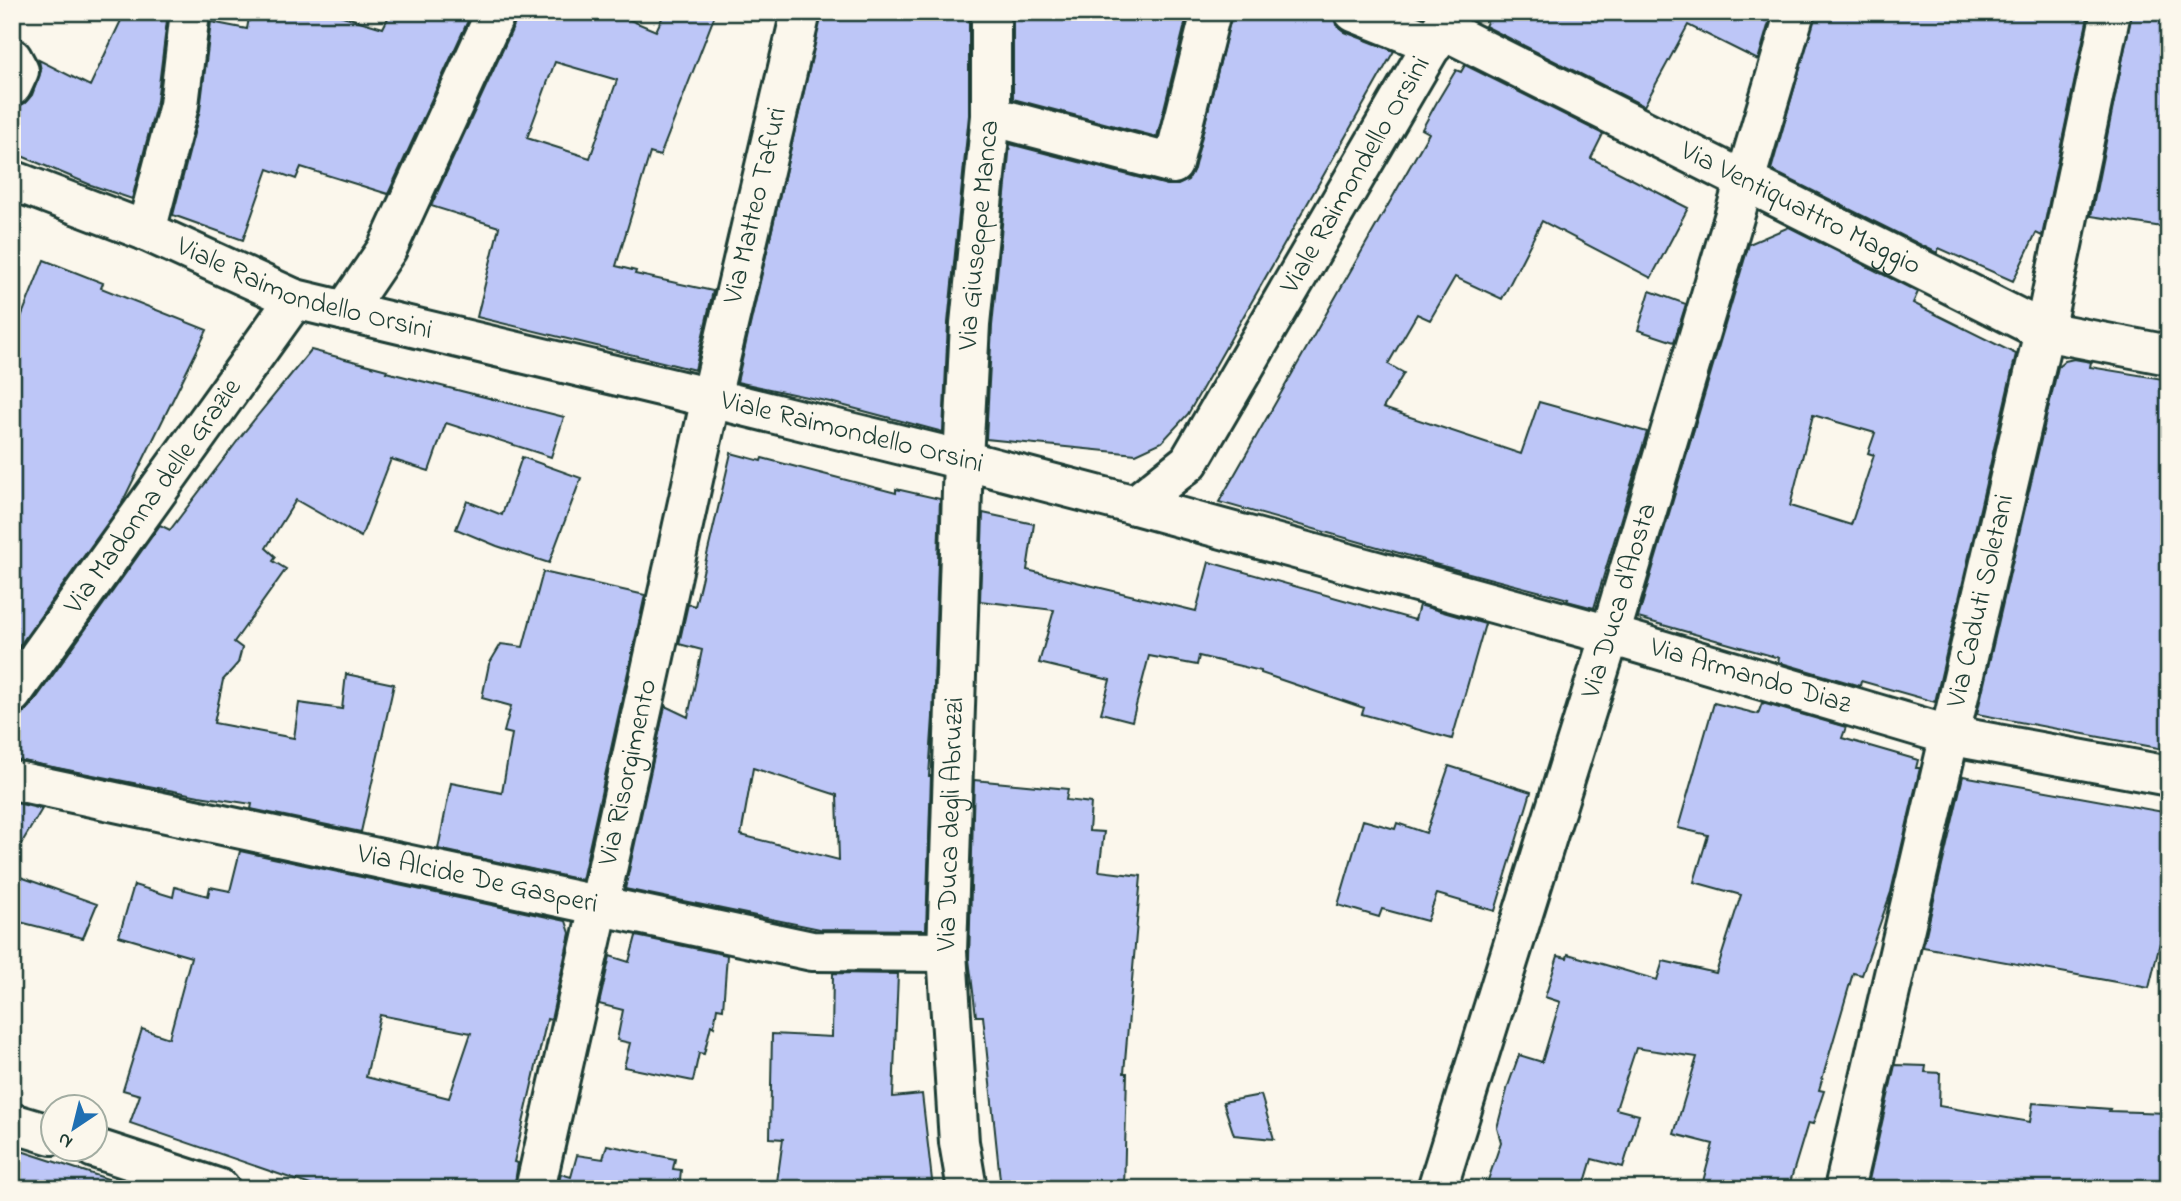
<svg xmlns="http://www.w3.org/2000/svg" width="2181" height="1201" font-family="'Indie Flower',sans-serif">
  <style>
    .building { fill: #bdc6f7; stroke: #1f3d34; stroke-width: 2; fill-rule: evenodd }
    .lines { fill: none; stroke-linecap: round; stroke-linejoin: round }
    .street-casing { stroke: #1f3d34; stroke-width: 44 }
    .secondary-casing { stroke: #1f3d34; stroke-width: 44 }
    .street { stroke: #fbf7ec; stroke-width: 38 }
    .secondary { stroke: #fbf7ec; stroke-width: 38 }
    .labels { text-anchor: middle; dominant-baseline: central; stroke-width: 5; stroke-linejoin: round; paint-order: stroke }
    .street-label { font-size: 28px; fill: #1f3d34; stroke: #fbf7ec }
  </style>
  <rect width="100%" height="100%" fill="#fbf7ec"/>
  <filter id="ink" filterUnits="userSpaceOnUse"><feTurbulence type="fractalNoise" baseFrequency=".0143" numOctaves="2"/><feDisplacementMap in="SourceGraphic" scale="14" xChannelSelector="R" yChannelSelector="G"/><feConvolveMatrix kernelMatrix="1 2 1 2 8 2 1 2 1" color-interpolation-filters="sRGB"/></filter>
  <g filter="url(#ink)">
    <path class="building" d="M125 12H168L157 101 132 199 91 185 12 152V115L16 107 25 103 32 95 41 71 39 60 90 86Z
      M250 12H329L383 28 391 12H472L388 194 301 167 296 179 268 169 243 240 173 215 200 110 211 22 247 29Z
      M517 12H611L656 31 665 12H716L660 156 650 153 616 266 636 271 635 274 713 291 695 370 477 317 499 227 431 206 516 21ZM555 62 617 80 590 158 527 138Z
      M822 12H969V115L948 323 943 432 830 402 737 382Z
      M1013 12H1188L1157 137 1013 99Z
      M1232 12H1333L1336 25 1345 32 1394 51 1188 414 1162 442 1136 454 986 439 992 326 1010 144 1167 185H1178L1188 180 1194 169Z
      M1492 12H1772L1758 60 1688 25 1644 106 1485 26Z
      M1816 12H2089L2042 236 2036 233 2013 281 1939 248 1937 253 1771 170Z
      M2132 12H2169V228L2091 216Z
      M1465 65 1603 134 1591 158 1688 208 1651 278 1542 221 1502 299 1455 277 1430 320 1417 314 1388 364 1404 373 1383 408 1521 454 1539 402 1647 432 1594 608 1567 601 1568 599 1431 563V562L1219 502 1429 133 1422 129 1438 100 1456 70 1461 72Z
      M1789 227 1918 292 1913 303 2016 354 1935 702 1861 681 1860 686 1778 662 1779 658 1638 618 1749 244ZM1813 415 1875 433 1868 453 1874 455 1851 525 1790 506Z
      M44 260 103 283 101 288 207 330 122 503 12 656V340Z
      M1650 291 1686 304 1674 342 1638 330Z
      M311 350 387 370 386 372 564 417 551 457 446 423 429 471 391 459 361 537 296 500 266 548 276 557 273 561 286 569 234 642 242 648 238 663 223 680 214 723 294 738 299 703 342 709 346 674 394 684 361 832 251 809 252 804 199 796 12 759V715L22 714 30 707 160 525 170 530 245 431Z
      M2074 359 2091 362 2090 367 2169 380V750L1977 714 2058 367 2065 361Z
      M731 453 761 461 762 458 896 493V489L940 499 933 717 929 776H931L926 930 820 929 625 889 665 706 688 717 702 650 679 644 688 604 695 606ZM753 768 837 795 839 860 741 835Z
      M522 457 581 478 549 563 497 546 456 529 467 501 502 515Z
      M983 513 1034 524 1027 570 1196 611 1209 562 1415 620 1419 605 1485 624 1452 739 1362 714 1364 708 1261 673V671L1199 656 1197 665 1149 656 1132 721 1101 713 1110 680 1039 663 1054 610 980 601Z
      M543 572 645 595 582 880 438 849 451 783 502 793 512 734 504 732 511 706 482 698 489 664 501 644 523 647Z
      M1714 703 1758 714 1762 703 1846 727 1842 738 1918 760 1916 768H1920L1891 892 1862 975 1853 973 1819 1090 1824 1091 1813 1124 1808 1123 1788 1189H1701L1713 1144 1674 1134 1697 1057 1636 1048 1616 1109 1639 1115 1623 1167 1592 1159 1583 1189H1485L1501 1142 1497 1128 1508 1086 1519 1055 1542 1062 1560 1002 1545 997 1558 956 1567 958 1568 954 1657 980 1663 961 1716 973 1741 895 1694 882 1708 835 1678 828Z
      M1449 766 1531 792 1495 911 1437 894 1427 921 1382 909 1379 917 1338 905 1363 820 1395 829 1397 823 1426 833Z
      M1963 776 2169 813V931L2163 930 2149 988 1923 947Z
      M974 780 1068 789 1066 800 1091 803 1089 831 1104 832 1099 871 1141 876 1124 1073H1127L1124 1189H1001L983 1016H976L969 959Z
      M12 802 42 809 12 859Z
      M240 851 566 921 570 933 551 1020 547 1019 514 1162 518 1163 514 1189H322L130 1123 140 1095 123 1090 142 1029 169 1038 191 957 119 936 134 885 173 897 175 887 208 896 210 887 230 891ZM380 1015 471 1033 449 1098 366 1077Z
      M12 874 97 904 83 938 12 920Z
      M636 936 727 955 723 1009 717 1008 714 1027 711 1025 704 1054 699 1053 693 1081 624 1067 630 1043 617 1040 623 1010 599 1004 610 956 629 962Z
      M833 973 898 974 893 1097 922 1094 933 1189H776L783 1139 770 1138 772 1034 832 1037Z
      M1895 1065 1926 1066 1925 1072 1940 1073 1939 1106 2030 1122 2033 1103 2110 1109 2109 1111 2169 1113V1189H1867Z
      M1261 1095 1274 1139 1234 1135 1223 1102Z
      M607 1145 675 1159 673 1169 681 1170 679 1189H557L561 1174 571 1177 577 1155 603 1159Z
      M12 1148 117 1182 116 1189H12Z"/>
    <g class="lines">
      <defs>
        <g id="street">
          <path d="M1354 12 1434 44"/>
          <path id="s1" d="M1442 29 2044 331 2169 355"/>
          <path d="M12 58 19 71 12 86"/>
          <path d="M991 116 1173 164 1211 12"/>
          <path d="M146 231 179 105 190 12"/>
          <path d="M345 311 387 249 496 12"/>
          <path id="s2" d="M1135 505 1610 635 1948 735 2169 776"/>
          <path id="s3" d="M12 694 295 299"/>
          <path id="s4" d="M12 780 812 951 947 952"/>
          <path d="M12 1123 52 1135"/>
          <path d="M94 1148 220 1189"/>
          <path id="s5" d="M535 1189 599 906 711 398 801 12"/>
          <path id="s6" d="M967 1189 959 1142 947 952 963 460 970 324 991 116V12"/>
          <path id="s7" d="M1437 1189 1610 635 1795 12"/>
          <path id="s8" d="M1844 1189 2044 331 2111 12"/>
        </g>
        <g id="secondary">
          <path id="s9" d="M12 180 146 231 295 299 711 398 963 460 1135 505 1189 462 1451 12"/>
        </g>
      </defs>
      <use href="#street" class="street-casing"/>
      <use href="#secondary" class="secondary-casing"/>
      <use href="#street" class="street"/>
      <use href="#secondary" class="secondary"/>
    </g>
  </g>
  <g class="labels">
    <g class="street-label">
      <text stroke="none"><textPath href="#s9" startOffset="1573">Viale Raimondello Orsini</textPath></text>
      <text stroke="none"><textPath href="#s5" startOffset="1008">Via Matteo Tafuri</textPath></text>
      <text stroke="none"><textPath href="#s1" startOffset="401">Via Ventiquattro Maggio</textPath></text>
      <text stroke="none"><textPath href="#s6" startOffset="956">Via Giuseppe Manca</textPath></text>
      <text stroke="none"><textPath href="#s9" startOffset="313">Viale Raimondello Orsini</textPath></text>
      <text stroke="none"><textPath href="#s9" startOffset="880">Viale Raimondello Orsini</textPath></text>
      <text stroke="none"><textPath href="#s3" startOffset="243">Via Madonna delle Grazie</textPath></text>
      <text stroke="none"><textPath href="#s7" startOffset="616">Via Duca d'Aosta</textPath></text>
      <text stroke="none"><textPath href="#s8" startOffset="604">Via Caduti Soletani</textPath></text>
      <text stroke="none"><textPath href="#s2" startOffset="639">Via Armando Diaz</textPath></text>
      <text stroke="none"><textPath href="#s5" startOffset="427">Via Risorgimento</textPath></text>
      <text stroke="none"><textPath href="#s6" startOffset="366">Via Duca degli Abruzzi</textPath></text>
      <text stroke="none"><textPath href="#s4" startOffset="476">Via Alcide De Gasperi</textPath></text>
    </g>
  </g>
  <rect width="2181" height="1201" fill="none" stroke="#fbf7ec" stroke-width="42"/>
  <rect x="21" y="21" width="2139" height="1159" fill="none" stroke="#1f3d34" stroke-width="2.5" filter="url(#ink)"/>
  <g transform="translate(74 1128) rotate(215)"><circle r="33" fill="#fbf7ec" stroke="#a3ada2" stroke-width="2"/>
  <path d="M0-5L12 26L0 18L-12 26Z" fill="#1f6fb2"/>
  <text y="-10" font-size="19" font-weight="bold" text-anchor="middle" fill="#1f3d34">N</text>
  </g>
</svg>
